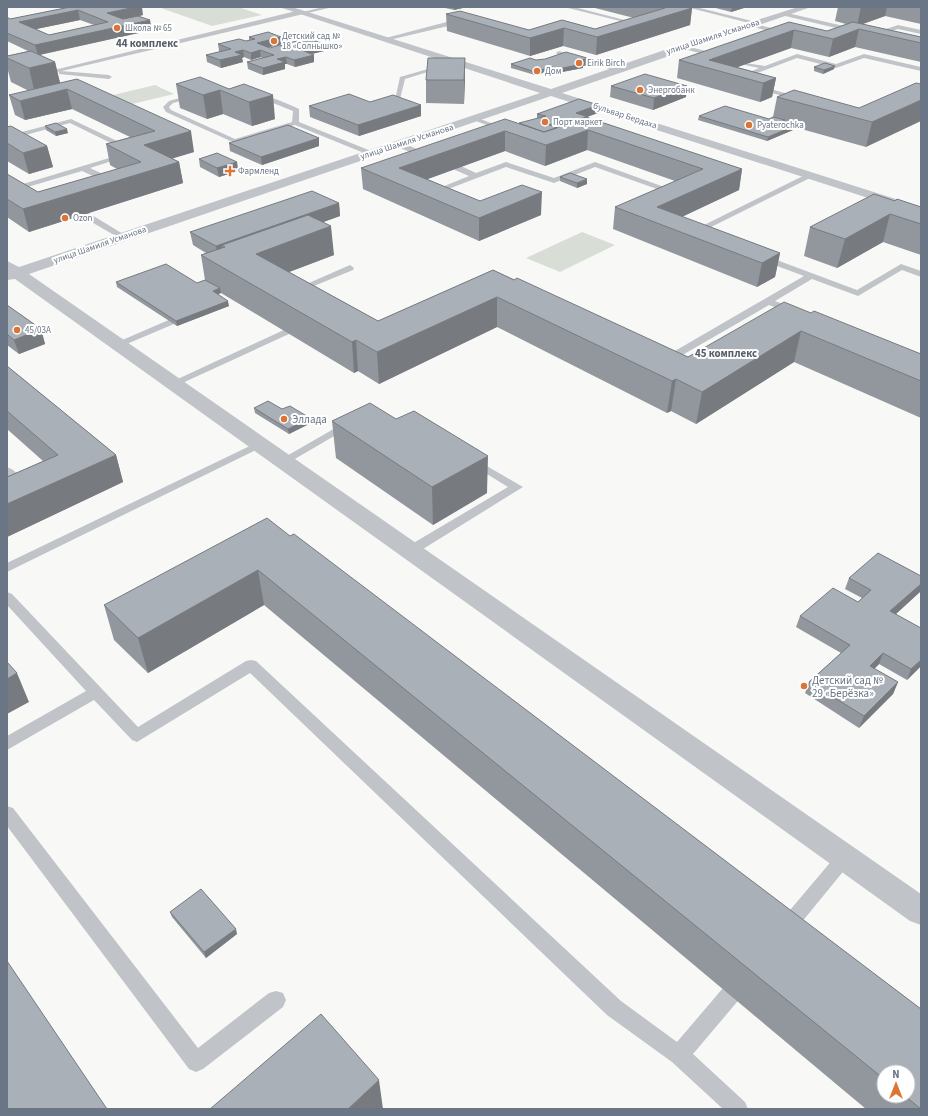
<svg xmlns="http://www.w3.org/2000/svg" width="928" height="1116" font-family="'Source Sans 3',sans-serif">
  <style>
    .green { fill: #d8ddd6 }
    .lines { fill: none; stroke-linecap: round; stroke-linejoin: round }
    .service { fill: #c0c3c8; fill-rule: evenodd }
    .minor { fill: #c0c3c8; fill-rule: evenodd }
    .wall { fill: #92979d; fill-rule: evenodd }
    .shaded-wall { fill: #777b80 }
    .building { fill: #aab0b7; stroke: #777b80; fill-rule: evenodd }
    .poi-dot { fill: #da7536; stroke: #fff; stroke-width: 1.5 }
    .labels { text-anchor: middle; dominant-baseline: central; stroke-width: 4; stroke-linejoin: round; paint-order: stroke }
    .far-poi-label { font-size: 9px; fill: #6a7586; stroke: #fff; text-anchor: start }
    .far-street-label { font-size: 9px; fill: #6a7586; stroke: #fff }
    .far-quarter-label { font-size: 11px; font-weight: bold; fill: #575f6b; stroke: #fff }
    .poi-label { font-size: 11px; fill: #6a7586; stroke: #fff; text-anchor: start }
  </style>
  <rect width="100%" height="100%" fill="#f8f9f7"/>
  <path class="green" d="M158 7H238L262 15 212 26Z
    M155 85 174 94 128 105 109 96Z
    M582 232 615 245 560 272 526 258Z"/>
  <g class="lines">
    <path class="service" d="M323 7H333L49 74 46 72 300 10 303 12Z
      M564 7H574L640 24 633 28 630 26 632 24Z
      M686 7H696L760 23 757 25Z
      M783 12 874 33 898 25 921 30V34L898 29 874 37 781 15Z
      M454 20 465 22 385 41 382 39Z
      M751 23 788 32 789 33 786 35 749 26Z
      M682 45 721 55 722 56 719 58 680 48 679 47Z
      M559 51 619 68 620 69 617 71 557 54 556 53Z
      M797 54 836 64 864 54 921 67V71L864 58 836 68 797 58 741 79 736 78 759 68 745 65V63L765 66Z
      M442 65 447 66 405 79 400 99 395 100 400 77Z
      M61 71 109 75 112 77 109 79 59 74V72Z
      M756 85 803 98 804 99 801 101 754 88V86Z
      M194 94 196 95V97L173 103 169 107 171 110 235 139 292 122 293 111 268 101 252 98C262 91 288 104 299 109V122L376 153 369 155 295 125 235 143 166 112 163 107 169 101Z
      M475 117 507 129 508 130 503 131 473 120 472 119Z
      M71 119 140 152 90 168 120 182V186L53 207H47L13 187 129 152 70 123 7 140V136ZM82 171 110 184 51 202 24 188Z
      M395 142H401L432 156 425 158 395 146Z
      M506 162 554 178 595 162 678 192 671 194 595 167 554 183 506 167 443 191 446 194 445 196H439L432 191 469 176 455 170V166H461L476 173Z
      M807 174 814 176 701 232V235H695L690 232Z
      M81 212H87L128 237 124 240 121 239 81 216Z
      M761 254 857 290 901 264 921 271V277L902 270 858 296 812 279 775 301 797 309V313H791L769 305 672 361C667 362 662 361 659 357L660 355H668L804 276 758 259V255Z
      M350 265 354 268 353 270 314 286 321 290V294H315L302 286Z
      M171 319 174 320 176 322 174 324 122 346 118 347 113 344Z
      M286 329 289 330 291 332 289 334 178 385H170L169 383Z
      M337 427 343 430 341 432 288 463 284 464 278 461Z
      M260 441 266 444 264 446 7 572V563Z
      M473 458 523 487 415 554H405L404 551 405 548 508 487 469 463 467 461 469 459Z
      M7 467C13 469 18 474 22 479L20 482H12L7 477Z
      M7 592 12 594 138 727 246 661 251 660 256 661 621 1001 677 1042 723 988 730 986 737 988 740 995 737 1002 693 1054 745 1102 748 1109H723L672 1062 607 1015 250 673 137 742 132 740 94 700 7 750V736L86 691 7 605Z
      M7 806 13 808 198 1048 269 993 276 991 283 993 286 1000 283 1007 203 1069 196 1072 189 1069 7 826Z
      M845 850 851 852 854 857 851 862 792 934 786 936 780 934 777 928 780 922 839 852Z"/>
    <path class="minor" d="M279 7H292L551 89 679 45 798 7H811L562 93 921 207V215L551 96 29 274 921 894V925L910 921 15 279 7 280V261L19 267 540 93Z"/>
  </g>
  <path class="wall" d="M70 7 143 15 139 16 152 30 40 55 55 62 60 83 77 79 194 152 172 158 179 162 183 183 29 232 7 217V174L38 192 117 169 110 165 106 144 130 137 72 109 25 120 15 115 9 95 29 91 11 82 7 67V56L28 51 7 41V17L10 19ZM80 20 94 25 49 35 36 29Z
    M441 7H467L454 10Z
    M591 7H686L692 8 690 25 596 55 563 46 530 56 447 31 446 14 529 30 562 20 595 29 634 18Z
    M712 7H747L731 12Z
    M838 7H921V24L885 16 863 24 921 37V62L855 47 829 57 791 48 737 67 776 78 772 97 760 102 677 78 679 60 789 22 827 31 846 24 835 21Z
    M249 37H281L282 44 269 47 270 48H287L289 47V43L324 51 311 54 314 55V62L295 67 287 64H285V69L263 75 248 69 247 62 262 58 261 57 251 60 244 57 242 58 243 62 221 68 207 62 206 55 221 51H219L218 44 246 41 249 40Z
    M465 58 464 104 426 103V80Z
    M587 58V65L583 66V68L562 72 550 71 535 75 511 68V64L536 60Z
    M814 67 834 69 823 74 814 71Z
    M176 84 229 89 244 84 275 119 252 126 223 114 207 119 180 108Z
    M921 84 866 147 794 127 793 130 767 141 698 120 699 116 769 119 773 117 777 97 859 108Z
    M611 86H687L686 97 653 110 610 97Z
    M370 102 421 116 359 136 310 117 309 106Z
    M598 105V113L587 117 588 118 742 169 739 190 682 217 780 253 775 277 757 287 613 229 615 207 675 181 587 150 545 166 505 151 427 179 480 201 541 215 479 241 363 189 361 168 537 119V114Z
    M45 126 68 133 56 136 46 130Z
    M7 127 47 146 53 167 29 174 7 161Z
    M319 138V146L262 165 230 151 229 143Z
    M199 159 237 162 238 171 219 177 200 167Z
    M560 177 587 184 577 188 560 181Z
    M895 201 921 207V255L883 242 837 268 804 256 810 227Z
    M339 203 340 216 323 222 334 255 289 272 378 321 493 270 688 357 811 313 921 354V418L794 362 696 424 671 411 667 413 497 327 379 384 358 371 354 373 221 293 218 294 229 306 177 326 117 287 116 282 197 283 205 280 201 255 206 253 193 245 190 232Z
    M7 305 41 329 45 344 19 354 7 345Z
    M7 366 116 455 123 482 7 537V477L43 461 7 429Z
    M254 408 282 409 310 418 311 423 289 434 255 413Z
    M332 421 487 493 433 525 336 458Z
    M290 536 921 1009V1109H866L264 605 148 673 114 640 104 605ZM884 1072 908 1096H884Z
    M921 576V591L896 614 921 666 907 680 879 664 874 669 898 682 893 694 859 728 805 693 809 682 841 653 796 627 800 616 858 602 862 598 845 589 849 578Z
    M170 912 237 934 206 958 172 917Z"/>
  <path class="shaded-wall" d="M135 7H142L143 15 109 23 107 13Z
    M454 7H467L454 10Z
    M732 7H747L731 12Z
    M861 7H887L885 16 857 26Z
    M692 8 690 25 596 55 597 37Z
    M78 10 80 20 22 32 19 22Z
    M150 20 152 30 38 55 35 45Z
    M564 28 563 46 530 56V38Z
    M859 29 855 47 829 57 833 39Z
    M794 30 791 48 724 72 709 60Z
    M281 37 282 44 258 50 257 43Z
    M323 44 324 51 300 57 299 49Z
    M243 50 244 57 242 58 243 62 221 68 220 60 235 52Z
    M260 50 261 57 251 60V53Z
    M314 55V62L295 67 294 60Z
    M286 57 287 64H285V69L263 75V68L277 59Z
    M465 58V81L464 104V80Z
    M587 58V65L583 66V68L562 72 563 68Z
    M55 62 61 87 35 94 29 68Z
    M835 66 834 69 823 74 824 70Z
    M550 67V71L535 75V72Z
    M776 78 772 97 760 102 763 83Z
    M687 86 686 97 653 110 654 98Z
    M67 89 72 109 25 120 20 101Z
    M220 90 223 114 207 119 203 95Z
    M273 95 275 119 252 126 249 102Z
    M921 100V121L866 147 872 122Z
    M421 105V116L359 136 358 125Z
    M598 105V113L575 121 576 113Z
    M794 126 793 130 767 141 768 137Z
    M67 129 68 133 56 136 55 132Z
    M588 130 587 150 545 166 546 145Z
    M191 131 194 152 148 166 144 145Z
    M505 131V151L406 187 399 168Z
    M319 138V146L262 165 261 157Z
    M47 146 53 167 29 174 23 153Z
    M179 162 183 183 29 232 23 209Z
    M237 162 238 171 219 177 217 168Z
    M742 169 739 190 664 225 657 207Z
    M587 179V184L577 188V183Z
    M542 192 541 215 479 241V218Z
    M339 203 340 216 227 257 225 247 222 245 224 257 218 260 216 246Z
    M890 214 883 242 837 268 845 239Z
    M331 226 334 255 260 283 256 254Z
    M780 253 775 277 757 287 762 263Z
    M220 288 221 293 214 296 213 291Z
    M497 297V327L379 384 377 352Z
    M228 301 229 306 177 326 176 321Z
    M41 329 45 344 19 354 14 340Z
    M801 331 794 362 696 424 702 392Z
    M356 340 358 371 354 373 352 342Z
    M676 379 671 411 667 413 672 381Z
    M310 418 311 423 289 434 288 429Z
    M116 455 123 482 7 537V504Z
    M488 456 487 493 433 525 432 487Z
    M258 570 264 605 148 673 138 638Z
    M921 584V591L886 623 890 611Z
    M883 653 879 664 866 677 870 666Z
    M921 660V666L907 680 911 669Z
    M17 673 29 702 7 714V679Z
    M898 682 893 694 859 728 864 716Z
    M236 929 237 934 206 958 204 952Z
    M379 1080 383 1109H348Z"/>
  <path class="building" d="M70 7H135L107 13 123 19 138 16 150 20 35 45 7 33V17L10 19ZM78 10 108 22 49 35 19 22Z
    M660 7H686L692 8 597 37 564 28 530 38 446 14 460 11 529 30 562 20 595 29 665 8Z
    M789 22 827 31 853 22 921 37V43L859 29 833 39 794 30 709 60 776 78 763 83 679 60Z
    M268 32 281 37 257 43 270 48 280 45 287 48 296 46 289 43 308 38 323 44 299 49 314 55 294 60 286 57 277 59 285 62 263 68 247 62 274 55 260 50 251 53 243 50 235 52 242 55 220 60 206 55 231 49 218 44 239 39 246 41 255 39 249 37Z
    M31 51 55 62 29 68 7 58V56Z
    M566 52 587 58 583 60 587 61 583 62V64L563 68 550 67 535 72 511 64 530 58 536 60 545 59Z
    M428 58H465L464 80H426Z
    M825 63 835 66 824 70 814 67Z
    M645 74 687 86 654 98 611 86Z
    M200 77 229 89 244 84 273 95 249 102 220 90 203 95 176 84Z
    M77 79 191 131 144 145 179 162 23 209 7 199V174L38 192 141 162 106 144 155 131 67 89 20 101 9 95Z
    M916 83 921 84V100L872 122 777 97 794 90 859 108Z
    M349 94 370 102 393 95 421 105 358 125 309 106Z
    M579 99 598 105 576 113 588 117 559 127 540 121 557 128 544 132 519 123 546 116 537 114Z
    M725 106 769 119 773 117 785 120 781 122 794 126 768 137 699 116Z
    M586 117 742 169 657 207 780 253 762 263 615 207 703 169 588 130 546 145 505 131 399 168 480 201 522 185 542 192 479 218 361 168 505 119 544 132Z
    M56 123 67 129 55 132 45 126Z
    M288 125 319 138 261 157 229 143Z
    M11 126 47 146 23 153 7 143V127Z
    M217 153 237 162 217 168 199 159Z
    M570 173 587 179 577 183 560 177Z
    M312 191 339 203 216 246 190 232Z
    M874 194 895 201 897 199 921 207V224L890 214 845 239 810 227Z
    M308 215 331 226 256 254 378 321 493 270 514 280 517 278 688 357 784 302 811 313 814 311 921 354V381L801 331 702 392 676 379 672 381 497 297 377 352 356 340 352 342 201 255 225 247 222 245Z
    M166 264 197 283 205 280 220 288 213 291 228 301 176 321 116 282Z
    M7 305 41 329 14 340 7 334Z
    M7 366 116 455 7 504V477L58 455 7 411Z
    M268 401 282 409 290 406 310 418 288 429 254 408Z
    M370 403 396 419 414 411 488 456 432 487 332 421Z
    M267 518 290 536 294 534 921 1009V1109L905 1096H908V1072H884V1079L258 570 138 638 104 605Z
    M878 553 921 576V584L890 611 921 628V660L911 669 883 653 870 666 898 682 864 716 809 682 850 645 800 616 833 588 858 602 871 590 849 578Z
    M7 662 17 673 7 679Z
    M201 889 236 929 204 952 170 912Z
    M7 961 107 1109H7Z
    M321 1014 379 1080 348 1109H210Z"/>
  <g class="poi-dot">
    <circle cx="117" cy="28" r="4"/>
    <circle cx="274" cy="41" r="4"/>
    <circle cx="579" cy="63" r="4"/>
    <circle cx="537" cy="71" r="4"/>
    <circle cx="640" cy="90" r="4"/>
    <circle cx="545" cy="122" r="4"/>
    <circle cx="749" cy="125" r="4"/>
    <path d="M228 165h4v4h4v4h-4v4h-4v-4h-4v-4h4z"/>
    <circle cx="65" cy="218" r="4"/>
    <circle cx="17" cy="330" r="4"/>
    <circle cx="284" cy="419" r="4"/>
    <circle cx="804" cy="686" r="4"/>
  </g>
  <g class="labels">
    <g class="far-poi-label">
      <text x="125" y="28">Школа № 65</text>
      <text x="282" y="36">Детский сад №<tspan x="282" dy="10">18 «Солнышко»</tspan></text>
      <text x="587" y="63">Eirik Birch</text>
      <text x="545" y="71">Дом</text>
      <text x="648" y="90">Энергобанк</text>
      <text x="553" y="122">Порт маркет</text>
      <text x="757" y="125">Pyaterochka</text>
      <text x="238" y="171">Фармленд</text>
      <text x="73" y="218">Ozon</text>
      <text x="25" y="330">45/03А</text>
    </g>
    <g class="far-street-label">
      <text transform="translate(713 37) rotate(-18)">улица Шамиля Усманова</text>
      <text transform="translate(625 116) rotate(18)">бульвар Бердаха</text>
      <text transform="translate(407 142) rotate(-18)">улица Шамиля Усманова</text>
      <text transform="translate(100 245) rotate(-19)">улица Шамиля Усманова</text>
    </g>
    <g class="far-quarter-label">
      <text x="147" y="43">44 комплекс</text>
      <text x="726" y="353">45 комплекс</text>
    </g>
    <g class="poi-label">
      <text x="292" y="419">Эллада</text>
      <text x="812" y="680">Детский сад №<tspan x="812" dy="13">29 «Берёзка»</tspan></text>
    </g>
  </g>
  <rect width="928" height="1116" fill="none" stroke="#6a7586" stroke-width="16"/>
  <g transform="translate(896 1084)"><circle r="19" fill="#ffffff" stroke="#c3c8cf"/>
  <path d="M0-3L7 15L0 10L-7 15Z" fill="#da7536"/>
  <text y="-6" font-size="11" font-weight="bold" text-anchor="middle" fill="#6a7586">N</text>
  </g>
</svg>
